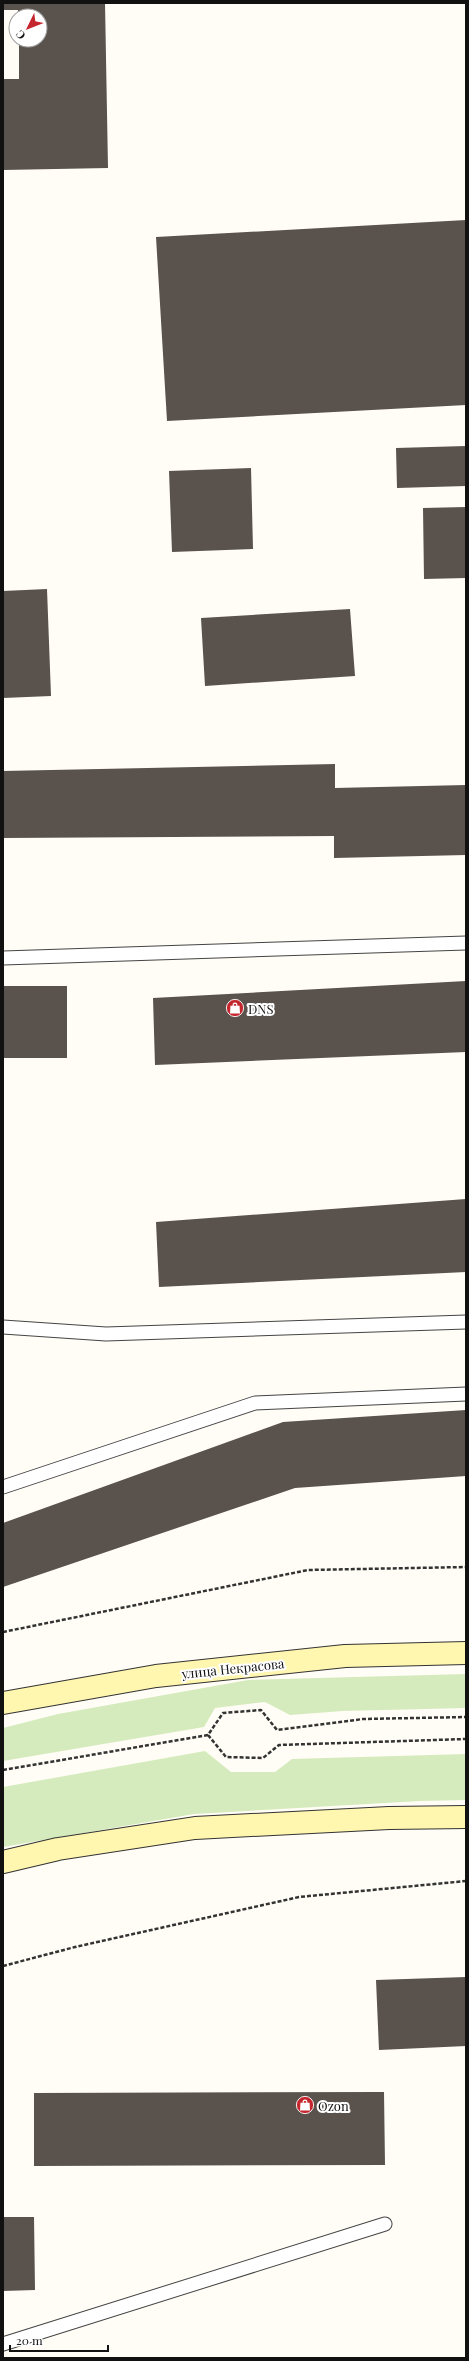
<svg xmlns="http://www.w3.org/2000/svg" width="469" height="2361" font-family="'Playfair Display',serif">
  <style>
    .green { fill: #d5ebbd }
    .building { fill: #5a524d }
    .lines { fill: none; stroke-linecap: round; stroke-linejoin: round }
    .lane-casing { stroke: #444; stroke-width: 15 }
    .secondary-casing { stroke: #333; stroke-width: 24 }
    .path { stroke: #333; stroke-width: 2.5; stroke-dasharray: 4 2; stroke-linecap: butt }
    .lane { stroke: #fff; stroke-width: 13 }
    .secondary { stroke: #fff6b0; stroke-width: 22 }
    .labels { text-anchor: middle; dominant-baseline: central; stroke-width: 4; stroke-linejoin: round; paint-order: stroke }
    .poi-label { font-size: 13px; fill: #111; stroke: #fff; text-anchor: start }
    .street-label { font-size: 13px; fill: #111; stroke: #fff }
  </style>
  <rect width="100%" height="100%" fill="#fffdf5"/>
  <path class="green" d="M466 1674V1708L343 1711 290 1715 265 1702 215 1708 204 1727 3 1761V1728L58 1714 248 1680Z
    M205 1751 231 1772H275L292 1759 466 1754V1800L420 1801 194 1814 3 1847V1787Z"/>
  <path class="building" d="M3 3H105L108 168 3 170V79H19V40H40V16H18V10H3Z
    M466 220V405L167 421 156 237Z
    M466 446V486L397 488 396 448Z
    M251 468 253 549 172 552 169 471Z
    M466 507V578L424 579 423 508Z
    M47 589 51 696 3 698V591Z
    M350 609 355 676 205 686 201 618Z
    M335 764V788L466 785V855L334 858V836L3 838V771Z
    M466 981V1052L155 1065 153 998Z
    M3 986H67V1058H3Z
    M466 1199V1272L159 1287 156 1222Z
    M466 1410V1476L295 1488 3 1587V1523L283 1422Z
    M466 1977V2046L379 2050 376 1980Z
    M384 2092 385 2165 34 2166V2093Z
    M3 2217H34L35 2290 3 2291Z"/>
  <g class="lines">
    <defs>
      <path id="lane" d="M3 958 466 943
        M3 1327 106 1334 466 1322
        M3 1487 255 1403 466 1394
        M3 2344 385 2224"/>
      <path id="secondary" d="M3 1703 156 1676 345 1656 466 1653
        M3 1862 58 1849 195 1828 389 1818 466 1817"/>
    </defs>
    <use href="#lane" class="lane-casing"/>
    <use href="#secondary" class="secondary-casing"/>
    <path class="path" d="M3 1632 308 1570 466 1567
      M208 1735 226 1757 263 1758 279 1745 466 1739
      M3 1770 208 1735 223 1713 261 1710 277 1730 363 1719 466 1717
      M3 1966 75 1947 299 1897 466 1881"/>
    <use href="#lane" class="lane"/>
    <use href="#secondary" class="secondary"/>
  </g>
  <defs>
    <symbol id="shop-disc" viewBox="-11 -11 22 22"><circle r="9.5" fill="#c4262e" stroke="#fff"/><path d="M-5-2.5h2.3a2.7 3.5 0 0 1 5.4 0H5L5.5 6h-11ZM-1.5-2.5h3a1.5 2.3 0 0 0-3 0Z" fill="#fff"/></symbol>
  </defs>
  <g fill-rule="evenodd">
    <use href="#shop-disc" x="225" y="998" width="20" height="20"/>
    <use href="#shop-disc" x="295" y="2095" width="20" height="20"/>
  </g>
  <g class="labels">
    <g class="poi-label">
      <text x="248" y="1008">DNS</text>
      <text x="318" y="2105">Ozon</text>
    </g>
    <g class="street-label">
      <text transform="translate(233 1668) rotate(-6)">улица Некрасова</text>
    </g>
  </g>
  <rect width="469" height="2361" fill="none" stroke="#111111" stroke-width="8"/>
  <g transform="translate(28 28) rotate(227)"><circle r="19" fill="#ffffff" stroke="#a0a0a0"/>
  <path d="M0-3L7 15L0 10L-7 15Z" fill="#c4262e"/>
  <text y="-6" font-size="11" font-weight="bold" text-anchor="middle" fill="#111111">С</text>
  </g>
  <path d="M10 2345v6h98v-6" fill="none" stroke="#111111" stroke-width="2"/>
  <text x="16" y="2345" font-size="12" fill="#111111" stroke="#ffffff" stroke-width="3" paint-order="stroke">20 m</text>
</svg>
